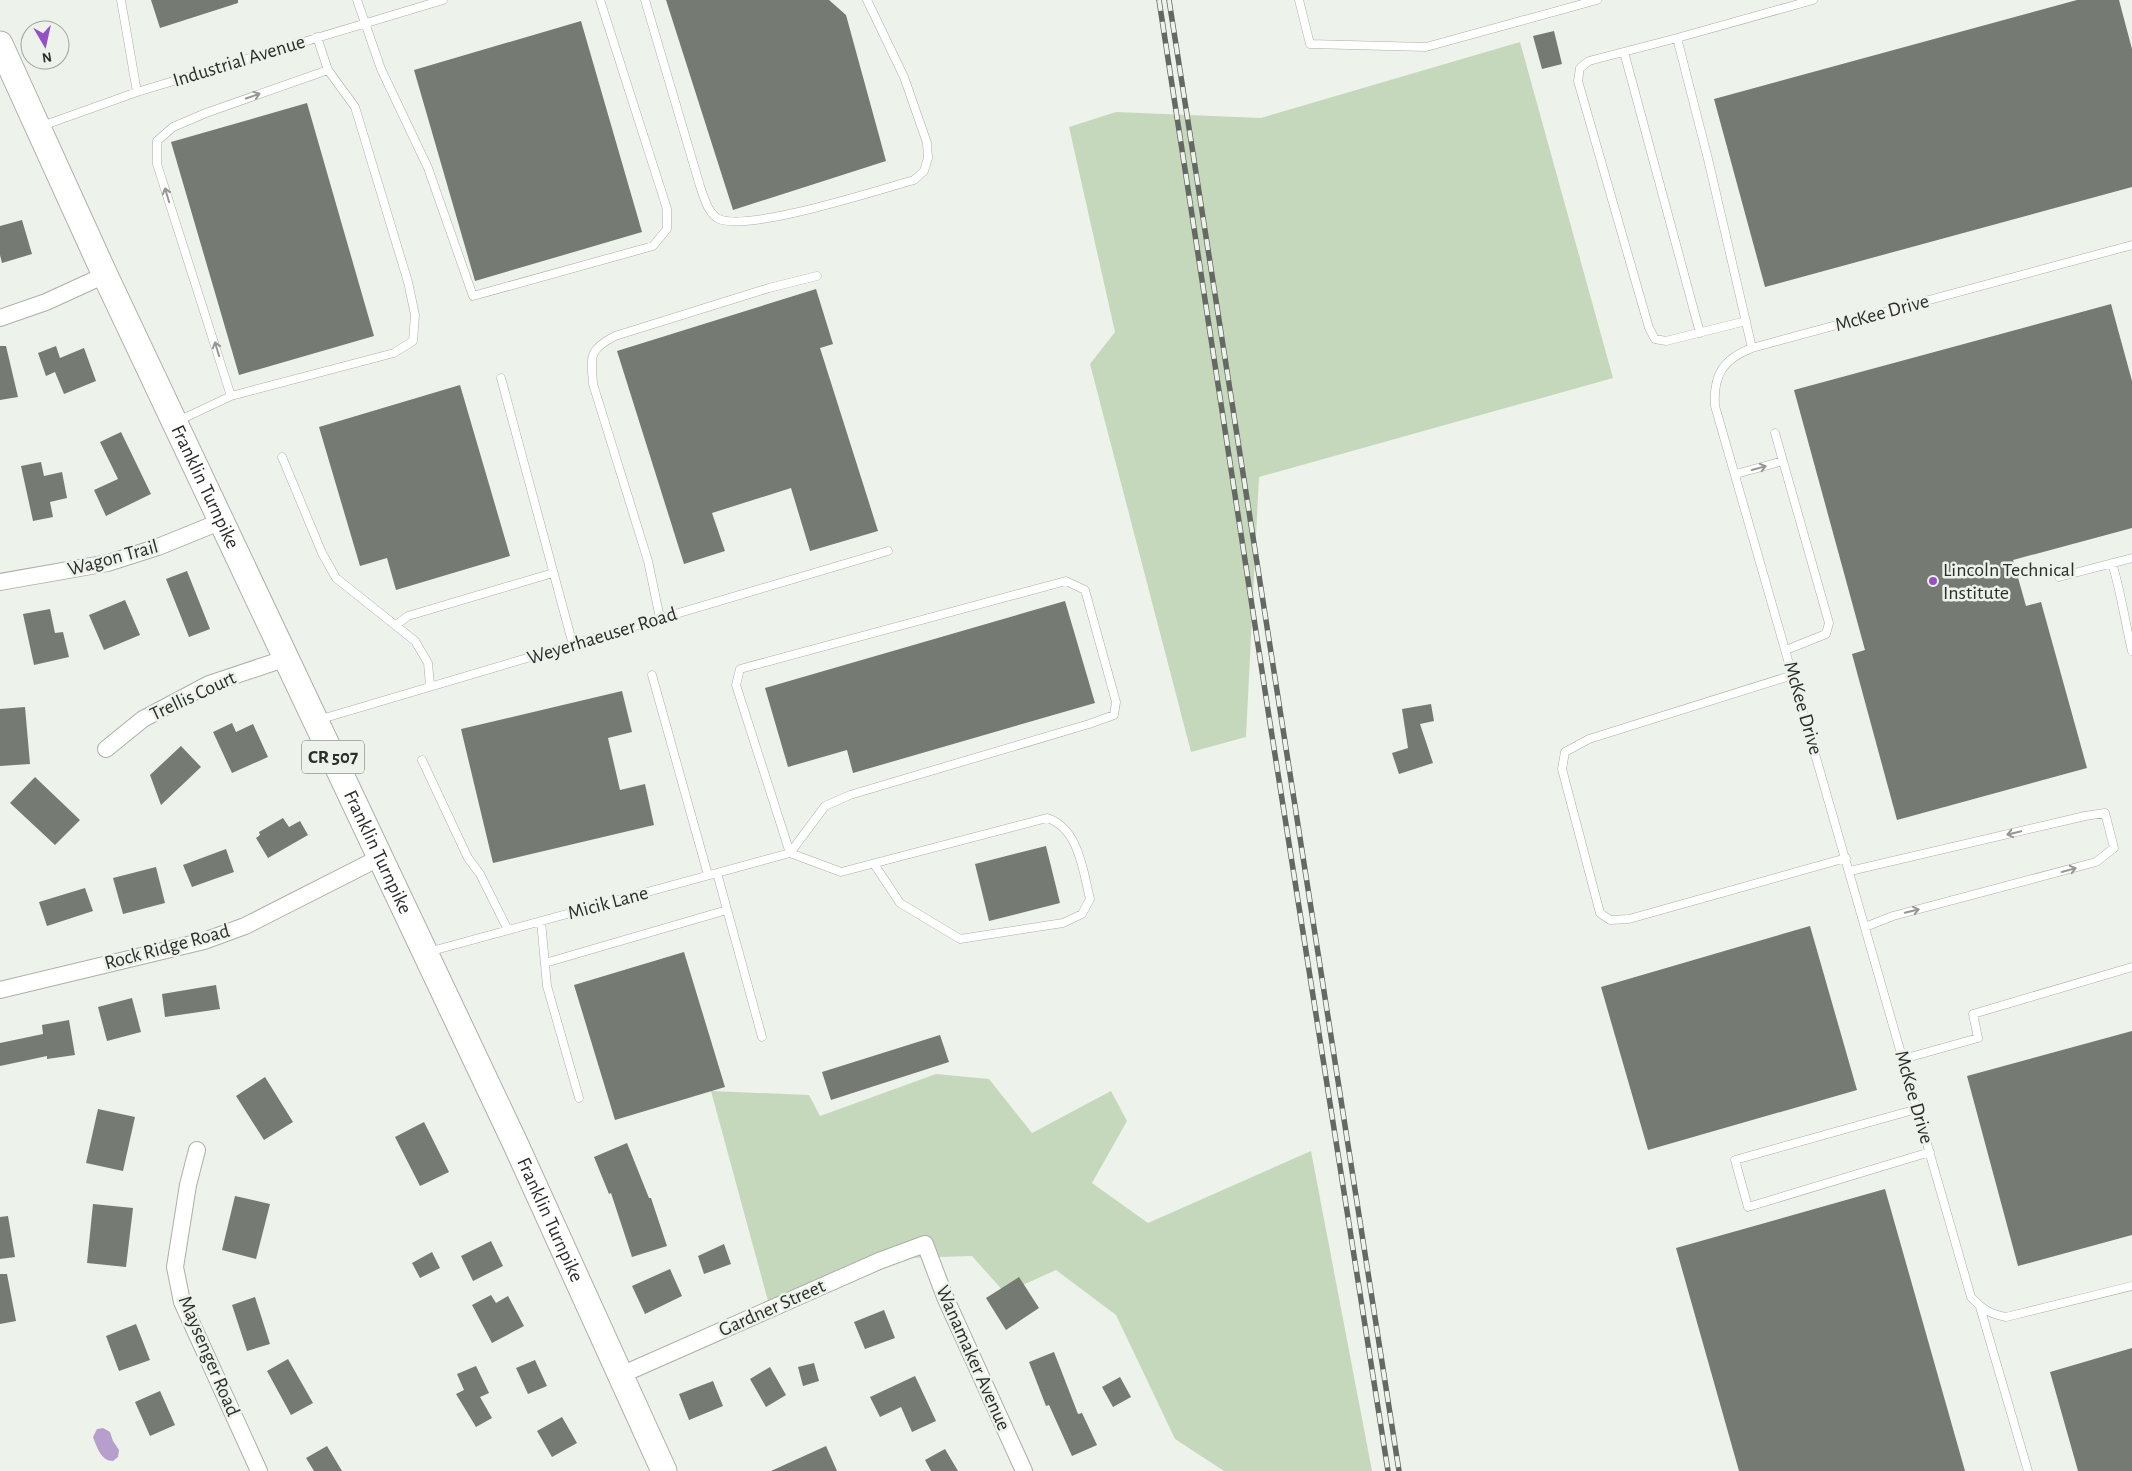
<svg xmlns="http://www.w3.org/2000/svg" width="2132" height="1471" font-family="'Alegreya Sans',sans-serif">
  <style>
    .green { fill: #c5d8bc }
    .water { fill: #b69ecd }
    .building { fill: #757a72 }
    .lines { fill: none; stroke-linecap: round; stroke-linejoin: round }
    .service-casing { stroke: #aab0a7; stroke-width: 9 }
    .minor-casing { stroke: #aab0a7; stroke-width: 18 }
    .primary-casing { stroke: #aab0a7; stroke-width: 27 }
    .service { stroke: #fff; stroke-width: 8 }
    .minor { stroke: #fff; stroke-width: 16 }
    .primary { stroke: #fff; stroke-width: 25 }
    .rail-casing { stroke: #656864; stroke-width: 5.5 }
    .rail { stroke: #edf3ea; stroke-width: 4; stroke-dasharray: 11; stroke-linecap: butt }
    .oneway { stroke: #969695 }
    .poi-dot { fill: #9451c6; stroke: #edf3ea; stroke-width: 2 }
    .labels { text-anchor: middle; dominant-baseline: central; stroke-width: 5; stroke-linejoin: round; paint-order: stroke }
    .shield { fill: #edf3ea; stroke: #666964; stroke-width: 1 }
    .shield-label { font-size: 19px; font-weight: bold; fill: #2c2e2b }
    .street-label { font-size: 20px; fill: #2c2e2b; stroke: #edf3ea }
    .poi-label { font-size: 20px; fill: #2c2e2b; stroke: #edf3ea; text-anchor: start }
  </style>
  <rect width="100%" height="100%" fill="#edf3ea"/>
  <path class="green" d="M1520 42 1613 378 1259 477 1246 737 1191 752 1090 364 1115 332 1069 127 1116 112 1261 118Z
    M936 1074 989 1079 1032 1133 1111 1091 1127 1121 1092 1183 1148 1223 1311 1151 1372 1471H1224L1175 1439 1116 1315 1056 1270 1005 1293 972 1256 907 1258 771 1312 711 1091 809 1095 820 1116Z"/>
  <path class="water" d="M103 1428 110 1432 113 1441 119 1450 118 1457 113 1461C101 1461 97 1447 93 1437L97 1429Z"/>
  <path class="building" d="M151 0H238V3L160 28Z
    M666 0H829L846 15 886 161 733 210Z
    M2077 0H2119L2132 49V187L1765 287 1714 99Z
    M581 21 642 232 475 281 414 70Z
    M1554 31 1562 64 1542 69 1533 36Z
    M307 103 374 336 239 375 171 142Z
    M22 220 32 254 2 263 0 255V226Z
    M816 289 833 344 820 348 878 531 810 551 791 488 712 513 725 551 684 564 617 351Z
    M2111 304 2132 381V528L2013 560 2026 606 2041 602 2087 768 1897 820 1852 654 1865 650 1794 390Z
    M0 346H6L18 397 0 400Z
    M56 346 60 358 84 348 96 381 64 394 55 372 46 376 38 353Z
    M460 385 510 556 396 590 387 558 360 566 319 427Z
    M121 432 151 494 106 516 94 490 118 479 100 442Z
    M41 462 44 476 62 472 67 498 50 502 53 517 33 521 21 466Z
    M187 571 210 629 189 637 166 579Z
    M125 600 140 635 104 650 89 615Z
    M1065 601 1095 703 853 773 847 750 788 767 765 688Z
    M50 609 55 633 63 632 69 657 34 665 23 614Z
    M622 691 632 732 608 738 620 790 645 784 654 825 493 863 461 729Z
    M1431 704 1434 721 1420 724 1433 763 1399 774 1392 753 1408 748 1402 709Z
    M25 707 30 764 0 766V709Z
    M232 723 236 732 253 724 268 757 232 773 213 732Z
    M181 746 201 767 161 805 150 775Z
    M35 777 80 820 55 845 10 803Z
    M283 818 289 827 300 821 308 835 268 858 256 838 260 835 259 832Z
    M1046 846 1060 903 989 921 975 864Z
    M226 849 234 872 192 887 183 865Z
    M156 867 165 903 123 914 113 878Z
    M85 888 93 911 47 926 39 902Z
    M1810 926 1857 1090 1648 1150 1601 987Z
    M684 952 725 1087 615 1120 574 985Z
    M216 985 220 1009 165 1017 162 994Z
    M132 998 141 1032 107 1041 98 1007Z
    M69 1020 75 1055 47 1059V1056L0 1066V1043L43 1034 42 1025Z
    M2132 1031V1235L2018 1266 1967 1076Z
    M940 1035 949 1062 831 1100 822 1072Z
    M265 1077 293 1122 264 1140 236 1096Z
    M98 1109 135 1117 123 1171 86 1163Z
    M424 1122 449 1172 420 1186 395 1137Z
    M627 1143 649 1198H651L667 1246 632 1257 611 1193 609 1194 594 1157Z
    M1885 1189 1965 1471H1739L1676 1248Z
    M235 1196 270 1204 256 1259 222 1250Z
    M93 1204 133 1208 126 1267 87 1263Z
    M8 1216 15 1257 0 1259V1217Z
    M491 1241 503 1266 473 1281 461 1256Z
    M724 1244 731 1264 704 1274 698 1256Z
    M432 1252 440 1268 420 1278 412 1263Z
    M670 1269 682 1296 645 1314 632 1286Z
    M0 1274H7L16 1321 0 1324Z
    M1019 1277 1039 1308 1006 1330 986 1298Z
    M491 1295 496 1303 508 1296 524 1326 492 1343 472 1305Z
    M255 1297 270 1344 247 1351 232 1305Z
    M884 1310 895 1338 865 1349 854 1322Z
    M136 1324 150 1360 119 1371 106 1336Z
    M2132 1348V1471H2078L2050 1372Z
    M1054 1352 1078 1414 1082 1413 1097 1445 1072 1456 1049 1405 1046 1406 1029 1362Z
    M288 1359 313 1403 291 1415 267 1371Z
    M535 1360 547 1386 528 1394 516 1368Z
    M814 1363 819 1381 803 1386 798 1367Z
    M476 1366 489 1393 480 1397 492 1418 476 1427 456 1394 464 1390 457 1374Z
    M770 1367 786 1395 766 1407 750 1379Z
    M915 1376 936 1421 912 1432 901 1407 880 1417 870 1397Z
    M1120 1377 1131 1397 1113 1407 1102 1387Z
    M713 1381 723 1406 689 1420 679 1394Z
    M160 1391 175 1425 150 1436 135 1402Z
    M562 1417 577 1443 552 1457 537 1431Z
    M327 1446 342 1471H314L306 1458Z
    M826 1446 837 1471H771Z
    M945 1449 958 1471H931L925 1460Z"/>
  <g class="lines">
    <defs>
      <path id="service" d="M121 0 137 92
        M357 0 381 69 428 168 473 296 653 246 667 229V209L661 190 600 0
        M645 0 700 186C704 197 708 214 719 219 749 232 878 190 914 180L924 171 928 158 927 143 904 77 867 0
        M1299 0 1310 44 1426 47 1597 0
        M1677 38 1589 61 1580 68 1578 81 1649 328 1655 339 1666 341 1746 321
        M1624 52 1700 333
        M42 126 137 92 443 0
        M2132 245 1752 348C1723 359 1713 375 1715 406L1971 1297C1982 1309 1990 1314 2006 1317L2132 1286
        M1752 348 1708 159 1677 38 1813 0
        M501 378 573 645
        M231 396 157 164V141L173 127 206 113 328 70
        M178 421 231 396 394 353 413 341 415 315 408 282 355 107 328 70 317 37
        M1775 433 1829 623 1826 634 1786 650
        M282 457 322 553 336 578 415 641 428 663 430 686
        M1736 474 1783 461
        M2112 563C2121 592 2125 622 2132 651
        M2059 577 2132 558
        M1066 581 1085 590 1116 702 1114 715 1089 724 850 795 825 806 790 853 736 685 740 669Z
        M660 618 648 561 593 384C591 356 588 350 615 336L769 288 817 276
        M396 625 408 616 553 573
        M652 675 708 875
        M1793 675 1589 739 1565 752 1562 769 1600 913 1610 920 1629 919 1846 858
        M318 720 888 551
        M422 760 468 858 480 874 508 930
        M790 853 841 872 1047 818C1079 828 1083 871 1090 899L1082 914 1063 923 960 939 900 903 874 864
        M1850 871 2085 816 2105 813 2114 848 2096 862 1893 916 1865 927
        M717 873 762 1037
        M541 921 547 986 579 1098
        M428 952 790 853
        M545 963 727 910
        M1903 1059 1978 1038 1973 1014 2132 967
        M1917 1109 1735 1160 1748 1207 1930 1152
        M1980 1307 2028 1471"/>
      <path id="minor" d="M0 318 46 302 105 275
        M0 582 108 563 158 547 222 521
        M106 749 143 719 209 684 287 658
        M0 990 204 941 245 926 381 857
        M197 1150 188 1185 175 1267 182 1302 259 1471
        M621 1375 879 1261 925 1244 945 1297 1024 1471"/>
      <g id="primary">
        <path id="s1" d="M0 44 105 275 516 1145 664 1471"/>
      </g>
    </defs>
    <use href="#service" class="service-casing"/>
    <use href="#minor" class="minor-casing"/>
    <use href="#primary" class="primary-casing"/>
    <use href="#service" class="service"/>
    <use href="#minor" class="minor"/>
    <use href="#primary" class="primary"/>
    <defs>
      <path id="rail" d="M1159 0 1270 723 1388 1471
        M1169 0 1399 1471"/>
    </defs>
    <use href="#rail" class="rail-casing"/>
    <use href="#rail" class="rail"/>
  </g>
  <defs><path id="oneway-shaft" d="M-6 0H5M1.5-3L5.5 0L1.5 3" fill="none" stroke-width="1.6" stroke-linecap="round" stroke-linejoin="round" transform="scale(1.25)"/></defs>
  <g class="oneway">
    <use href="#oneway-shaft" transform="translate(253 96) rotate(-19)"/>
    <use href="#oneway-shaft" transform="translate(167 195) rotate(-107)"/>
    <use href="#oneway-shaft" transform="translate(217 349) rotate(-107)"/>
    <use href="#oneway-shaft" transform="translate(1759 468) rotate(-15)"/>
    <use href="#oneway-shaft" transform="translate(2014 833) rotate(166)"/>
    <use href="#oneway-shaft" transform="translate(2069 870) rotate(-15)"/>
    <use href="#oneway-shaft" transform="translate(1912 911) rotate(-14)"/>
  </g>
  <circle class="poi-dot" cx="1933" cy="581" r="5"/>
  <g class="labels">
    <rect class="shield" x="302" y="740.5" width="62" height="33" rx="4"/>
    <g class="shield-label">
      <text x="333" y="757">CR 507</text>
    </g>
    <g class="street-label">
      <text transform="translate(239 61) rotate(-17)">Industrial Avenue</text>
      <text transform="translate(1882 313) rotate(-15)">McKee Drive</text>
      <text stroke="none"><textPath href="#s1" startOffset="488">Franklin Turnpike</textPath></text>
      <text transform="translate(113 558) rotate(-15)">Wagon Trail</text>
      <text transform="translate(602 636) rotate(-17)">Weyerhaeuser Road</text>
      <text transform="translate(193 696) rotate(-25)">Trellis Court</text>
      <text transform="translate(1803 708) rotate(74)">McKee Drive</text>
      <text stroke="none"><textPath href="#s1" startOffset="892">Franklin Turnpike</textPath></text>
      <text transform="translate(608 903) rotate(-15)">Micik Lane</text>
      <text transform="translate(167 947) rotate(-15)">Rock Ridge Road</text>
      <text transform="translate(1914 1097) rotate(74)">McKee Drive</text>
      <text stroke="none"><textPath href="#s1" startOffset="1298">Franklin Turnpike</textPath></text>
      <text transform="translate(772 1308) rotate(-24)">Gardner Street</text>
      <text transform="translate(209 1356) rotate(67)">Maysenger Road</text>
      <text transform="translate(973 1358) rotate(66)">Wanamaker Avenue</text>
    </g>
    <g class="poi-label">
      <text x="1943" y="570">Lincoln Technical<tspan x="1943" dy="23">Institute</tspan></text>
    </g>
  </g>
  <g transform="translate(45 45) rotate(171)"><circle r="24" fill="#edf3ea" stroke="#a0a49e"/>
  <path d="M0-4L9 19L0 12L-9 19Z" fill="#9451c6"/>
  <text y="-8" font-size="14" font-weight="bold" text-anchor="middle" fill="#2c2e2b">N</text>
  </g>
</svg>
